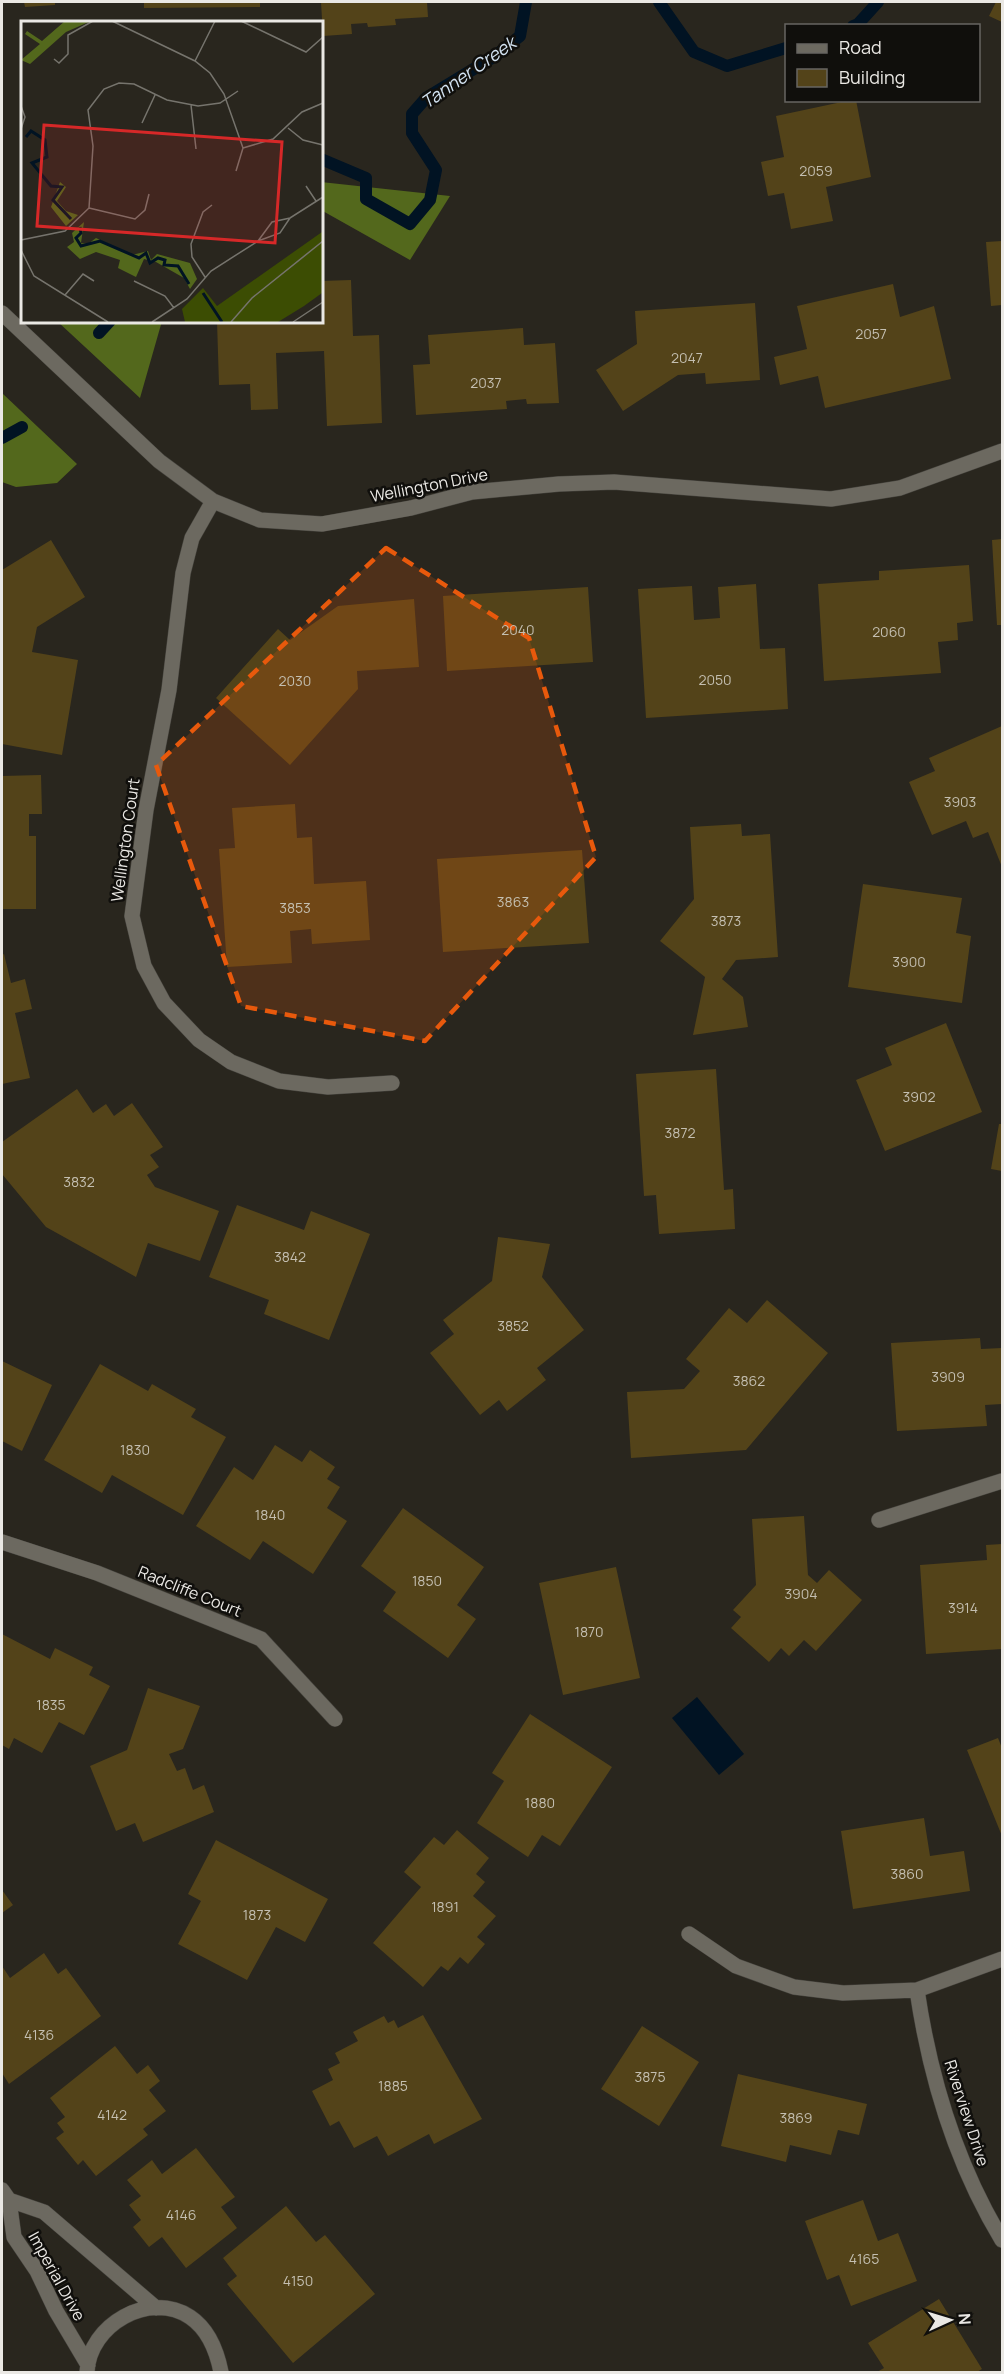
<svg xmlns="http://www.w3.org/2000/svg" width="1004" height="2374" font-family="Manrope,sans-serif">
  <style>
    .forest { fill: #53681c }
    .water { fill: #011323 }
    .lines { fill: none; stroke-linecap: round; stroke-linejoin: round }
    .stream { stroke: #011323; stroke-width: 12 }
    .building { fill: #534319 }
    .minor-casing { stroke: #45433d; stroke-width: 16 }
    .minor { stroke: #6c6960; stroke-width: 15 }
    .marked { fill: #e8590c; fill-opacity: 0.2; stroke: #e8590c; stroke-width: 4.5; stroke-dasharray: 12 8; stroke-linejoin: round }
    .labels { text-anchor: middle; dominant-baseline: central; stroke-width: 5; stroke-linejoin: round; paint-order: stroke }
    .number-label { font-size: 14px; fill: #c4bfb1 }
    .street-label { font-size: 16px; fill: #eae8e4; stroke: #100f0c }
    .water-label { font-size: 18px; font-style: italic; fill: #d4e4f3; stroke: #100f0c }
    .inset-river { fill: none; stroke: #011323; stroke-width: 3 }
    .inset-road { fill: none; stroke: #76746d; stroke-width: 1.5 }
    .view { fill: #d62828; fill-opacity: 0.15; stroke: #d62828; stroke-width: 3 }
    .inset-edge { fill: none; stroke: #eae8e4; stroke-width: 3 }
  </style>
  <rect width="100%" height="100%" fill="#29261e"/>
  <path class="forest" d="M321 182 450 196 410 260 321 210Z
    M57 321H162L140 398Z
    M2 393 77 464 57 483 16 487 2 482Z"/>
  <path class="water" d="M697 1697 744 1754 719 1775 672 1718Z"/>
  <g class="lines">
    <path class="stream" d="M659 2 694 52 727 66 786 48
      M853 26 858 24 878 2
      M321 159 366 178V199L410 224 430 200 436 170 412 133V114L426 98 495 56 520 36 526 2
      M99 333 110 321
      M2 438 22 427"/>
  </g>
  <path class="building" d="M24 2H55V5L25 7Z
    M144 2H260V7L144 8Z
    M321 2H427L428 17 395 19 396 25 368 27 367 23 351 24 352 34 323 36Z
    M996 2H1002V22L989 16Z
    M851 100H856L871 177 826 187 833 221 791 229 784 193 768 196 761 162 784 157 776 116Z
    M1002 241V305L991 306 986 242Z
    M351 280 353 336 379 335 382 423 327 426 324 351 276 353 278 409 251 410 250 384 219 385 217 321H321V281Z
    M893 284 900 317 934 306 951 379 825 408 818 376 780 385 774 357 807 349 797 306Z
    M755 303 760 380 706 384 705 373 678 375 623 411 596 370 637 344 635 311Z
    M523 328 524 345 555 343 559 403 527 404 526 399 506 401 507 409 416 415 413 365 430 364 428 335Z
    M1002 539V625H997L992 540Z
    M51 540 85 597 37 627 32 652 78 660 62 755 2 744V570Z
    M969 565 973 621 957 623 958 640 938 642 941 673 824 681 818 584 879 580V571Z
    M756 584 760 649 785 648 788 709 646 718 638 589 692 586 694 620 720 618 718 587Z
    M588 587 593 662 447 671 443 596Z
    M414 599 419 667 357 671 358 689 290 765 216 698 278 629 290 640 338 606Z
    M1002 726V867L988 832 973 838 966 821 932 835 909 782 935 771 929 758Z
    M41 775 42 814H29V836H36V909H2V776Z
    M295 804 297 838 312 837 314 884 366 881 370 940 312 944 311 929 290 931 292 963 227 967 219 849 235 848 232 808Z
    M741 824 742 836 770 834 778 957 736 960 722 979 743 997 748 1027 693 1035 705 977 660 941 694 899 690 827Z
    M582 850 589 943 443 952 437 859Z
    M863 884 962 898 956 933 971 936 962 1003 848 987Z
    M4 954 11 983 25 979 32 1009 15 1013 30 1078 2 1084V955Z
    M946 1023 982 1112 885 1151 856 1080 892 1065 885 1048Z
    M716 1069 724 1190 733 1189 735 1229 659 1234 656 1195 644 1196 636 1074Z
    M77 1089 93 1113 106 1104 114 1116 132 1103 163 1147 150 1155 159 1167 147 1175 155 1187 219 1211 200 1261 148 1243 136 1277 46 1227 2 1174V1142Z
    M999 1124H1002V1171L991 1169Z
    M237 1205 304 1230 311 1211 370 1234 329 1340 264 1314 269 1300 209 1277Z
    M498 1237 550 1244 542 1277 584 1330 537 1368 546 1380 507 1411 499 1400 480 1415 430 1353 454 1334 443 1320 492 1281Z
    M767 1300 828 1353 746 1450 631 1458 627 1392 684 1389 700 1371 686 1359 729 1308 747 1323Z
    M980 1338 981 1349 1002 1348V1404L985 1405 987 1426 897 1431 891 1343Z
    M2 1361 52 1385 22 1451 2 1441Z
    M100 1364 148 1391 152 1384 196 1409 191 1417 226 1437 183 1515 112 1475 102 1493 44 1460Z
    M275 1445 302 1462 310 1450 335 1467 327 1479 340 1487 327 1508 347 1521 313 1574 263 1541 250 1560 196 1526 234 1467 253 1480Z
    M403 1508 484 1567 457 1605 476 1619 448 1658 383 1611 396 1592 361 1566Z
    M804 1516 808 1575 817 1583 829 1570 862 1600 816 1651 804 1640 789 1656 781 1648 769 1662 731 1628 741 1617 733 1610 756 1585 752 1519Z
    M1002 1544V1649L926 1654 920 1565 987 1560 986 1545Z
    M616 1567 640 1678 563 1695 539 1583Z
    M2 1634 50 1659 55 1648 93 1667 89 1675 110 1686 84 1735 59 1722 42 1753 14 1738 9 1749 2 1745Z
    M148 1688 200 1706 183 1749 169 1754 177 1771 185 1768 193 1790 204 1785 214 1812 143 1842 135 1823 116 1831 90 1766 127 1750Z
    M530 1714 612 1767 560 1846 542 1835 528 1857 477 1823 504 1781 492 1773Z
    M998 1738 1002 1748V1836L967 1750Z
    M924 1818 930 1856 964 1851 970 1891 853 1909 841 1831Z
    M457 1830 489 1858 476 1874 485 1882 473 1896 496 1916 477 1937 485 1944 468 1964 460 1957 448 1971 441 1966 423 1987 373 1943 421 1887 404 1872 434 1837 444 1845Z
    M216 1840 328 1899 305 1942 276 1927 247 1980 178 1944 201 1901 188 1894Z
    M2 1890 13 1905 2 1913Z
    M44 1953 58 1974 66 1968 101 2016 9 2084 2 2073V1966L10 1978Z
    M423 2015 482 2119 434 2144 429 2134 388 2156 377 2136 354 2148 339 2121 330 2126 312 2091 333 2080 328 2069 340 2063 335 2053 358 2041 353 2032 384 2016 388 2023 394 2020 398 2028Z
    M642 2026 699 2062 659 2126 601 2089Z
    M115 2046 137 2074 148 2065 160 2081 149 2090 166 2111 143 2129 148 2135 96 2176 83 2160 78 2165 56 2138 64 2132 57 2123 65 2117 50 2098Z
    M738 2074 867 2104 859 2135 838 2130 831 2155 790 2145 786 2162 721 2146Z
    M196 2148 235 2197 221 2207 237 2228 186 2268 162 2237 149 2247 133 2227 141 2220 129 2205 141 2196 127 2180 152 2160 162 2174Z
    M863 2200 878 2241 898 2233 917 2281 851 2306 839 2275 827 2280 805 2221Z
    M286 2206 316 2242 325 2235 375 2294 293 2363 227 2284 237 2276 223 2258Z
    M939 2299 982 2369 977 2372H877L884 2368 868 2343Z"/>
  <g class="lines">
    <defs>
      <path id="minor" d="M2 313 159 461 213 501 260 520 322 524 411 508 472 492 559 484 614 482 831 499 900 488 1002 451
        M213 501 192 538 183 573 169 690 146 810 132 916 144 966 164 1003 199 1040 231 1062 279 1081 328 1087 392 1083
        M879 1520 1002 1481
        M2 1542 97 1573 261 1639 335 1719
        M689 1934 736 1966 794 1987 843 1993 917 1990 1002 1959
        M917 1990C930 2078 956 2164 1002 2240
        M2 2190 9 2200 14 2237 37 2271 56 2311 88 2365
        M9 2200 44 2212 156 2308
        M87 2372C89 2325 149 2290 190 2317 208 2329 217 2352 221 2372"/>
    </defs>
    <use href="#minor" class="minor-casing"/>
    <use href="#minor" class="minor"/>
  </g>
  <path class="marked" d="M386 548 529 638 596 857 425 1041 241 1006 156 765Z"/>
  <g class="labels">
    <g class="number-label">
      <text x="816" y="170">2059</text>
      <text x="871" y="333">2057</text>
      <text x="687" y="357">2047</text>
      <text x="486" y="382">2037</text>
      <text x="518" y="629">2040</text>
      <text x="889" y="631">2060</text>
      <text x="715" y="679">2050</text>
      <text x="295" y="680">2030</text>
      <text x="960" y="801">3903</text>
      <text x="513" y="901">3863</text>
      <text x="295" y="907">3853</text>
      <text x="726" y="920">3873</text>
      <text x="909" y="961">3900</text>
      <text x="919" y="1096">3902</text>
      <text x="680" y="1132">3872</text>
      <text x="79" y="1181">3832</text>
      <text x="290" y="1256">3842</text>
      <text x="513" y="1325">3852</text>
      <text x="948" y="1376">3909</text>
      <text x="749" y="1380">3862</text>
      <text x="135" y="1449">1830</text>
      <text x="270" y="1514">1840</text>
      <text x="427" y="1580">1850</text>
      <text x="801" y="1593">3904</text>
      <text x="963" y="1607">3914</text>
      <text x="589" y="1631">1870</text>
      <text x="51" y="1704">1835</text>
      <text x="540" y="1802">1880</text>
      <text x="907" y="1873">3860</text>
      <text x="445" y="1906">1891</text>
      <text x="257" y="1914">1873</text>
      <text x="39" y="2034">4136</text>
      <text x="650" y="2076">3875</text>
      <text x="393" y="2085">1885</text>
      <text x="112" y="2114">4142</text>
      <text x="796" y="2117">3869</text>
      <text x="181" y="2214">4146</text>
      <text x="864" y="2258">4165</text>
      <text x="298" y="2280">4150</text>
    </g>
    <g class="street-label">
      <text transform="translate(429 485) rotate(-11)">Wellington Drive</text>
      <text transform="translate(125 840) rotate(-82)">Wellington Court</text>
      <text transform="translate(190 1591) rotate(22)">Radcliffe Court</text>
      <text transform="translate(967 2113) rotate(72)">Riverview Drive</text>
      <text transform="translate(57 2276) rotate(61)">Imperial Drive</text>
    </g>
    <g class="water-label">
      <text transform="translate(468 72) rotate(-35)">Tanner Creek</text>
    </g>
  </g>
  <g transform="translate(21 21)">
    <rect width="302" height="302" fill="#29261e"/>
    <path d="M301 211V272L283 285 257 301H164L161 288 182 267 196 285Z" fill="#3c4d03"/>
    <path d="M44 0H70L45 11 9 43 0 39 19 23 4 13 6 10 21 20ZM39 161 45 166 36 180 45 190 57 194 45 205 30 186ZM63 201 60 222 67 223 75 217 111 234 127 230 130 239 136 233 169 242 176 258 169 268 163 257 135 241 123 238 115 256 97 247 99 239 75 231 59 238 46 226 53 221 51 212Z" fill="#53681c"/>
    <path class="inset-river" d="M5 116 10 110 24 119 26 136 11 142 30 165 41 166 32 179 50 198M59 206 60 212 55 217 60 225 79 220 118 237 125 232 129 242 137 237 144 239 143 244 157 245 168 263M182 272 201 301"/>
    <path class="inset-road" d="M91 0 174 40 189 52 203 73 222 127 215 150M220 0 285 31 302 16M33 38 38 42 47 33V14L72 0M174 40 194 0M170 84 175 128M0 85 4 96 0 108M121 102 134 74M267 107 282 119 302 124M222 127 252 118 281 91 302 82M285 165 295 180M68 187 114 198 124 189 128 173M0 219 44 210 68 187 72 125 67 89 83 68 98 62 113 63 146 79 177 85 199 82 217 70M237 220 251 201 269 197 302 176M0 229 13 255 87 301M184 256 171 236 170 223 182 191 191 184M113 260 144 275 153 287M44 274 62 253 73 260M131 301 166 278 190 250 237 220 259 212 269 197M210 301 231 277 302 220M272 301 302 281"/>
    <path class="view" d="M23 104 261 121 254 222 16 205Z"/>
    <rect width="302" height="302" class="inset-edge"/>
  </g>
  <rect width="1004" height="2374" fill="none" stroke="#eae8e4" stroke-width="6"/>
  <rect x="785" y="24" width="195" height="78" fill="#100f0c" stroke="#676662" stroke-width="1.5"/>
  <rect x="797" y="44" width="30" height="9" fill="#6c6960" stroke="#676662" stroke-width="1.5"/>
  <text x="839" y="54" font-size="18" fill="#eae8e4">Road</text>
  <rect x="797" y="69" width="30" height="18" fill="#534319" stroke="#676662" stroke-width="1.5"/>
  <text x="839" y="84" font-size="18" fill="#eae8e4">Building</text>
  <g transform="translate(950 2320) rotate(86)" stroke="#100f0c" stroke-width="4.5" paint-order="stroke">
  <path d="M0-4.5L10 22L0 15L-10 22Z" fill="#eae8e4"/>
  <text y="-9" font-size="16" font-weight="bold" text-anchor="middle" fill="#eae8e4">N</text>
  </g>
</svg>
